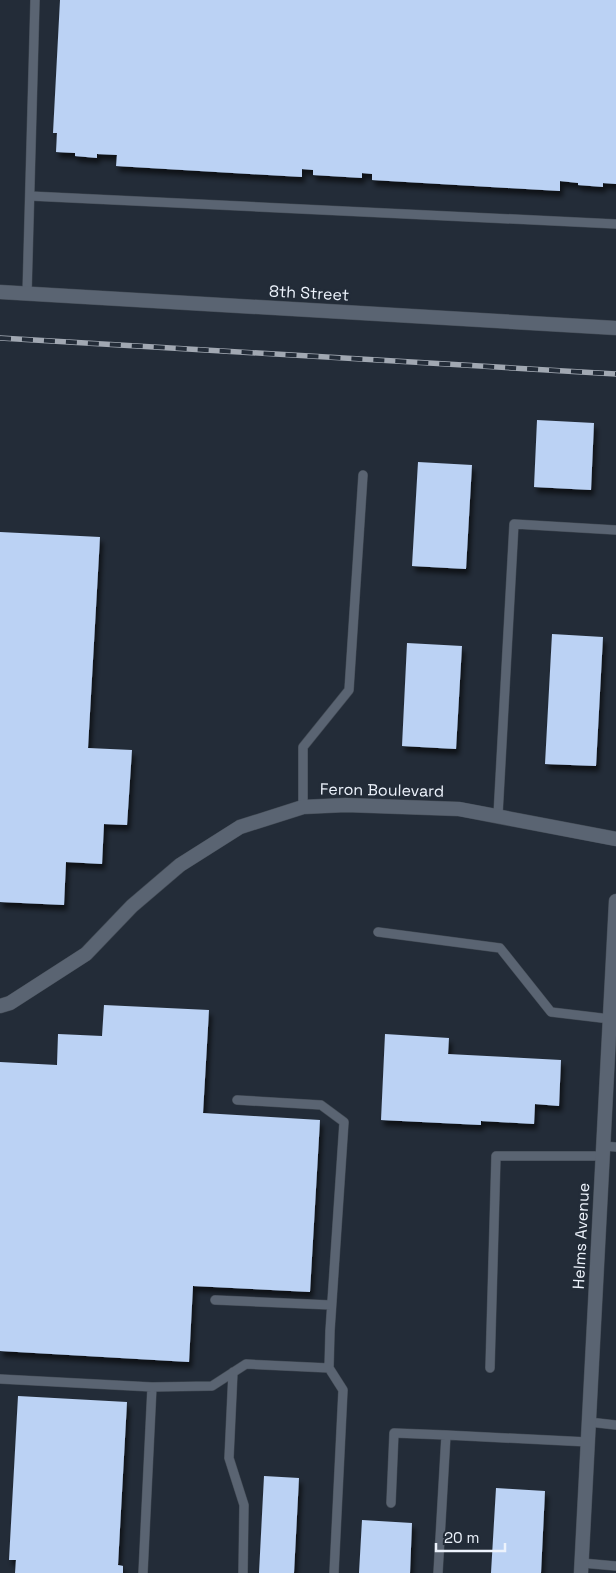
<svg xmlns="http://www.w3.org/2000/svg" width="616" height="1573" font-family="'Space Grotesk',sans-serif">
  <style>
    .building { fill: #bbd2f4; filter: url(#shadow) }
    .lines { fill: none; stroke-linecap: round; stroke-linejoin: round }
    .service-casing { stroke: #424a54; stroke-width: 10 }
    .minor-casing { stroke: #424a54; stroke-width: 15 }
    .tertiary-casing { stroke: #424a54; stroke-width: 15 }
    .service { stroke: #5a6472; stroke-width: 9 }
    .minor { stroke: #5a6472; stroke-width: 14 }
    .tertiary { stroke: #5a6472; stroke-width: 14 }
    .rail-casing { stroke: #a1a8b2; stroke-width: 5.5 }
    .rail { stroke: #232c38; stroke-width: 4; stroke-dasharray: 11; stroke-linecap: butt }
    .labels { text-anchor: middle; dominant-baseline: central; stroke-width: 5; stroke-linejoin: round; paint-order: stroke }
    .street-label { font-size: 16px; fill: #edf3fc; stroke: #232c38 }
  </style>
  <defs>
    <filter id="shadow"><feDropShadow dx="3" dy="5.5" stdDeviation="2.5" flood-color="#0009"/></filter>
  </defs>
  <rect width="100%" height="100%" fill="#232c38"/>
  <path class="building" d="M60 0H616V184L603 183V187L578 185V183L560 181V191L372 180V174L362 173V178L313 175V170L302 169V177L116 166 117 155 97 154V158L75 156V153L56 152 57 133H53Z
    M537 420 594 423 591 490 534 487Z
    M418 462 472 465 466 569 412 566Z
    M0 532 100 537 88 748 132 750 127 825 104 824 102 864 66 862 64 905 0 902Z
    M552 634 603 637 596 766 545 764Z
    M407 643 462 646 456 749 402 746Z
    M104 1005 209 1010 203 1113 320 1120 310 1292 193 1286 189 1362 0 1351V1062L57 1065 58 1034 102 1036Z
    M385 1034 449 1038 448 1054 561 1060 559 1106 535 1104 534 1124 481 1121V1125L381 1120Z
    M18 1396 127 1402 118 1565 123 1566V1573H15L16 1560H9Z
    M264 1476 299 1478 294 1573H259Z
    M496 1488 545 1491 541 1573H491Z
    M362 1520 412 1523 410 1573H359Z"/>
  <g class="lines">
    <defs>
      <path id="service" d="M30 196 616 224
        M27 294 35 0
        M303 807V747L349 690 363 475
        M498 815 514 524 616 530
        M378 932 500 948 551 1012 610 1019
        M237 1100 321 1105 344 1122 330 1331 329 1368
        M603 1146 616 1147
        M215 1300 331 1305
        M490 1368 496 1156H603
        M233 1372 229 1458 244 1505 243 1573
        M0 1379 152 1387 143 1573
        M152 1387 212 1386 246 1364 329 1368 343 1390 334 1573
        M589 1422 616 1425
        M391 1503 394 1433 446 1435
        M582 1563 616 1566
        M438 1573 446 1435 588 1442"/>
      <path id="minor" d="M0 1006 10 1003 86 954 132 906 180 865 240 827 303 807 346 805 459 809 616 839
        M581 1573 616 901"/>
      <path id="tertiary" d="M0 292 616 328"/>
    </defs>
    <use href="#service" class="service-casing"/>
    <use href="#minor" class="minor-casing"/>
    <use href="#tertiary" class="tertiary-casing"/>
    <use href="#service" class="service"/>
    <use href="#minor" class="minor"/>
    <use href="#tertiary" class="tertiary"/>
    <defs>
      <path id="rail" d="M0 338 616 374"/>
    </defs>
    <use href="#rail" class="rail-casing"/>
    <use href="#rail" class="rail"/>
  </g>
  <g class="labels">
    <g class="street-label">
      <text transform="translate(309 293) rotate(3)">8th Street</text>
      <text transform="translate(382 790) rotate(1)">Feron Boulevard</text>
      <text transform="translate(581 1236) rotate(-87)">Helms Avenue</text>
    </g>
  </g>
  <path d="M436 1543v8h69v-8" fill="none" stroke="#edf3fc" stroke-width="2.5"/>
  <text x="444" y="1543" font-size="15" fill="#edf3fc" stroke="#232c38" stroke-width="4" paint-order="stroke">20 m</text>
</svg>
